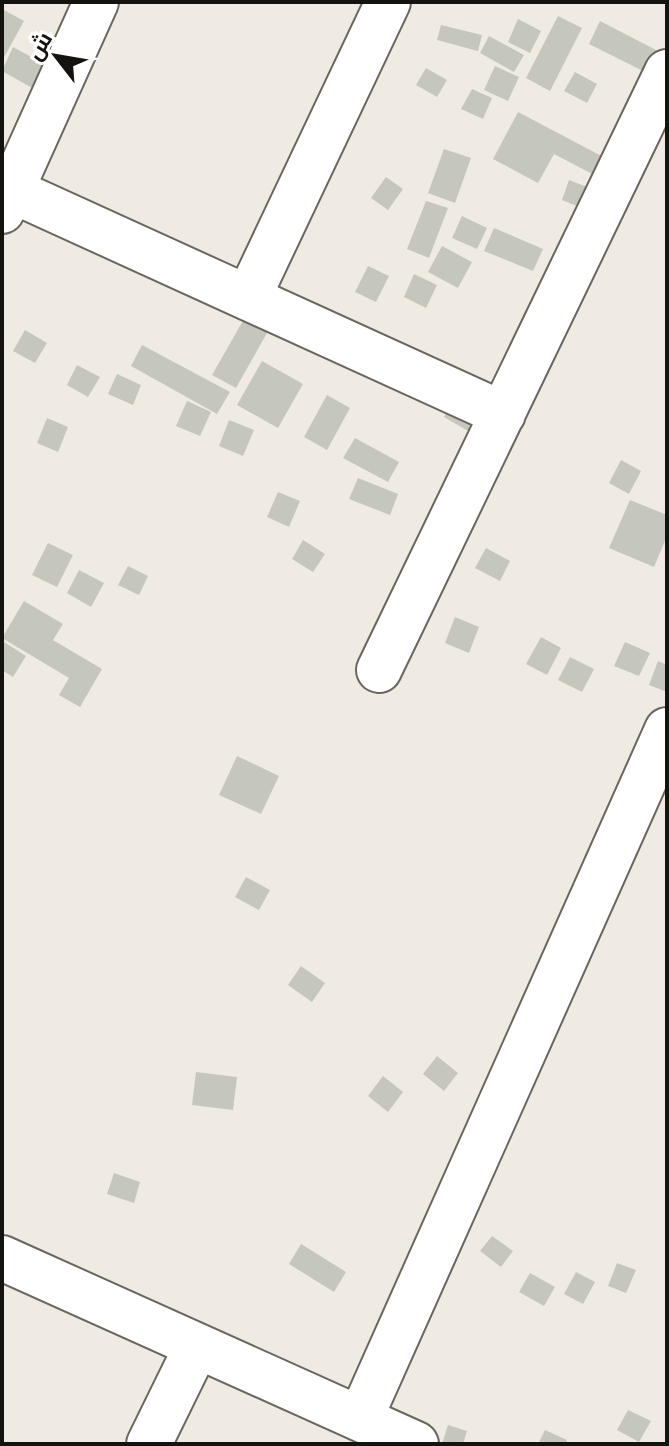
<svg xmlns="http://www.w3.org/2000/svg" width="669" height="1446" font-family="'Roboto Condensed',Cairo,sans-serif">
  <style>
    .building { fill: #c5c6bc }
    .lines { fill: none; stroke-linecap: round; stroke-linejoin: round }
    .street-casing { stroke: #6a665e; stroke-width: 48 }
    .street { stroke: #fff; stroke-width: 44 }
  </style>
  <rect width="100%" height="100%" fill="#f0ebe2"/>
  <path class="building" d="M2 9 24 21 2 61Z
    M558 16 582 28 550 91 526 78Z
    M518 19 541 31 530 53 508 42Z
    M600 21 662 53 651 75 589 44Z
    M441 25 482 35 478 51 437 40Z
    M489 36 524 55 514 72 480 53Z
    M13 47 70 78 57 102 2 71Z
    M495 66 519 77 508 101 484 90Z
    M426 68 447 80 437 97 416 85Z
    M575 72 597 84 587 103 564 91Z
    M472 89 492 98 483 119 461 109Z
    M518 112 611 161 602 179 554 154 538 183 493 159Z
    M444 149 471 158 455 203 428 193Z
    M386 177 403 189 388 210 371 198Z
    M569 180 595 190 587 210 562 200Z
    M426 201 448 208 429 258 407 249Z
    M462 216 487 228 477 249 452 238Z
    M494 228 543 249 533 271 484 251Z
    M442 246 472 262 458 288 428 272Z
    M368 266 389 276 376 302 355 292Z
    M414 274 437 285 426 308 404 297Z
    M252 305 276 317 236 388 212 375Z
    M25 330 47 343 35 363 13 351Z
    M142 345 230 392 217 414 131 366Z
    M262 361 303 384 278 428 237 405Z
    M77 365 100 377 88 397 67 385Z
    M117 374 141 385 133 405 108 394Z
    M327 395 350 408 327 450 304 437Z
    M456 396 487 414 475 435 444 417Z
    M187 401 211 412 200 436 176 426Z
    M47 418 68 427 58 452 37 443Z
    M229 420 254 430 243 456 219 446Z
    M355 438 399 462 388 482 343 458Z
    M621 460 641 471 629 494 609 483Z
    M358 478 398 494 390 515 349 499Z
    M278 492 300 501 289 527 267 517Z
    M630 500 667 515V536L654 567 609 548Z
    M303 540 325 554 313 572 292 559Z
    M48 543 73 555 57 587 32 575Z
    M486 548 510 561 500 581 475 568Z
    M128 566 148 576 139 595 118 585Z
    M79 570 104 583 91 607 67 593Z
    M24 601 63 624 53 640 102 669 80 707 59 695 69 678 2 638Z
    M455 617 479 627 469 653 445 643Z
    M541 637 561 648 547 675 526 664Z
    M4 642 26 656 13 677 2 670Z
    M625 642 650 653 639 676 614 666Z
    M570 657 594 669 582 692 558 680Z
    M658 661 667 665V692L649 685Z
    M237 756 279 776 261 814 219 795Z
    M246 877 270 890 259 910 235 897Z
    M301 966 325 983 312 1002 288 985Z
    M437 1056 458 1073 444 1091 423 1074Z
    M196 1072 237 1077 233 1110 192 1105Z
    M383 1076 403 1092 388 1112 368 1096Z
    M114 1173 140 1182 134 1203 107 1194Z
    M492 1236 513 1251 501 1267 480 1251Z
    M301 1244 346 1272 334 1292 289 1264Z
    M617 1263 636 1270 626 1293 608 1286Z
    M576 1272 595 1282 583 1304 564 1294Z
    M530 1273 555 1287 544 1306 519 1292Z
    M628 1410 651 1421 639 1442 617 1430Z
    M448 1425 467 1431 463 1444H442Z
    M545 1430 567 1440 566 1444H538Z"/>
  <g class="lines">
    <defs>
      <path id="street" d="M11 190 503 414
        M2 211 96 2
        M248 298 388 2
        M379 670 667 72
        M2 1258 416 1444
        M360 1419 667 730
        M149 1444 197 1346"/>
    </defs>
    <use href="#street" class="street-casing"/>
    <use href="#street" class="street"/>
  </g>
  <rect width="669" height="1446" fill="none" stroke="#141310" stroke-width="8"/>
  <g transform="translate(56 56) rotate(301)" stroke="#ffffff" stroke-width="6" paint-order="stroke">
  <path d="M0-6L14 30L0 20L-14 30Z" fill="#141310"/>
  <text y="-12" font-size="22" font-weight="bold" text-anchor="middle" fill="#141310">ش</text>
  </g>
</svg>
